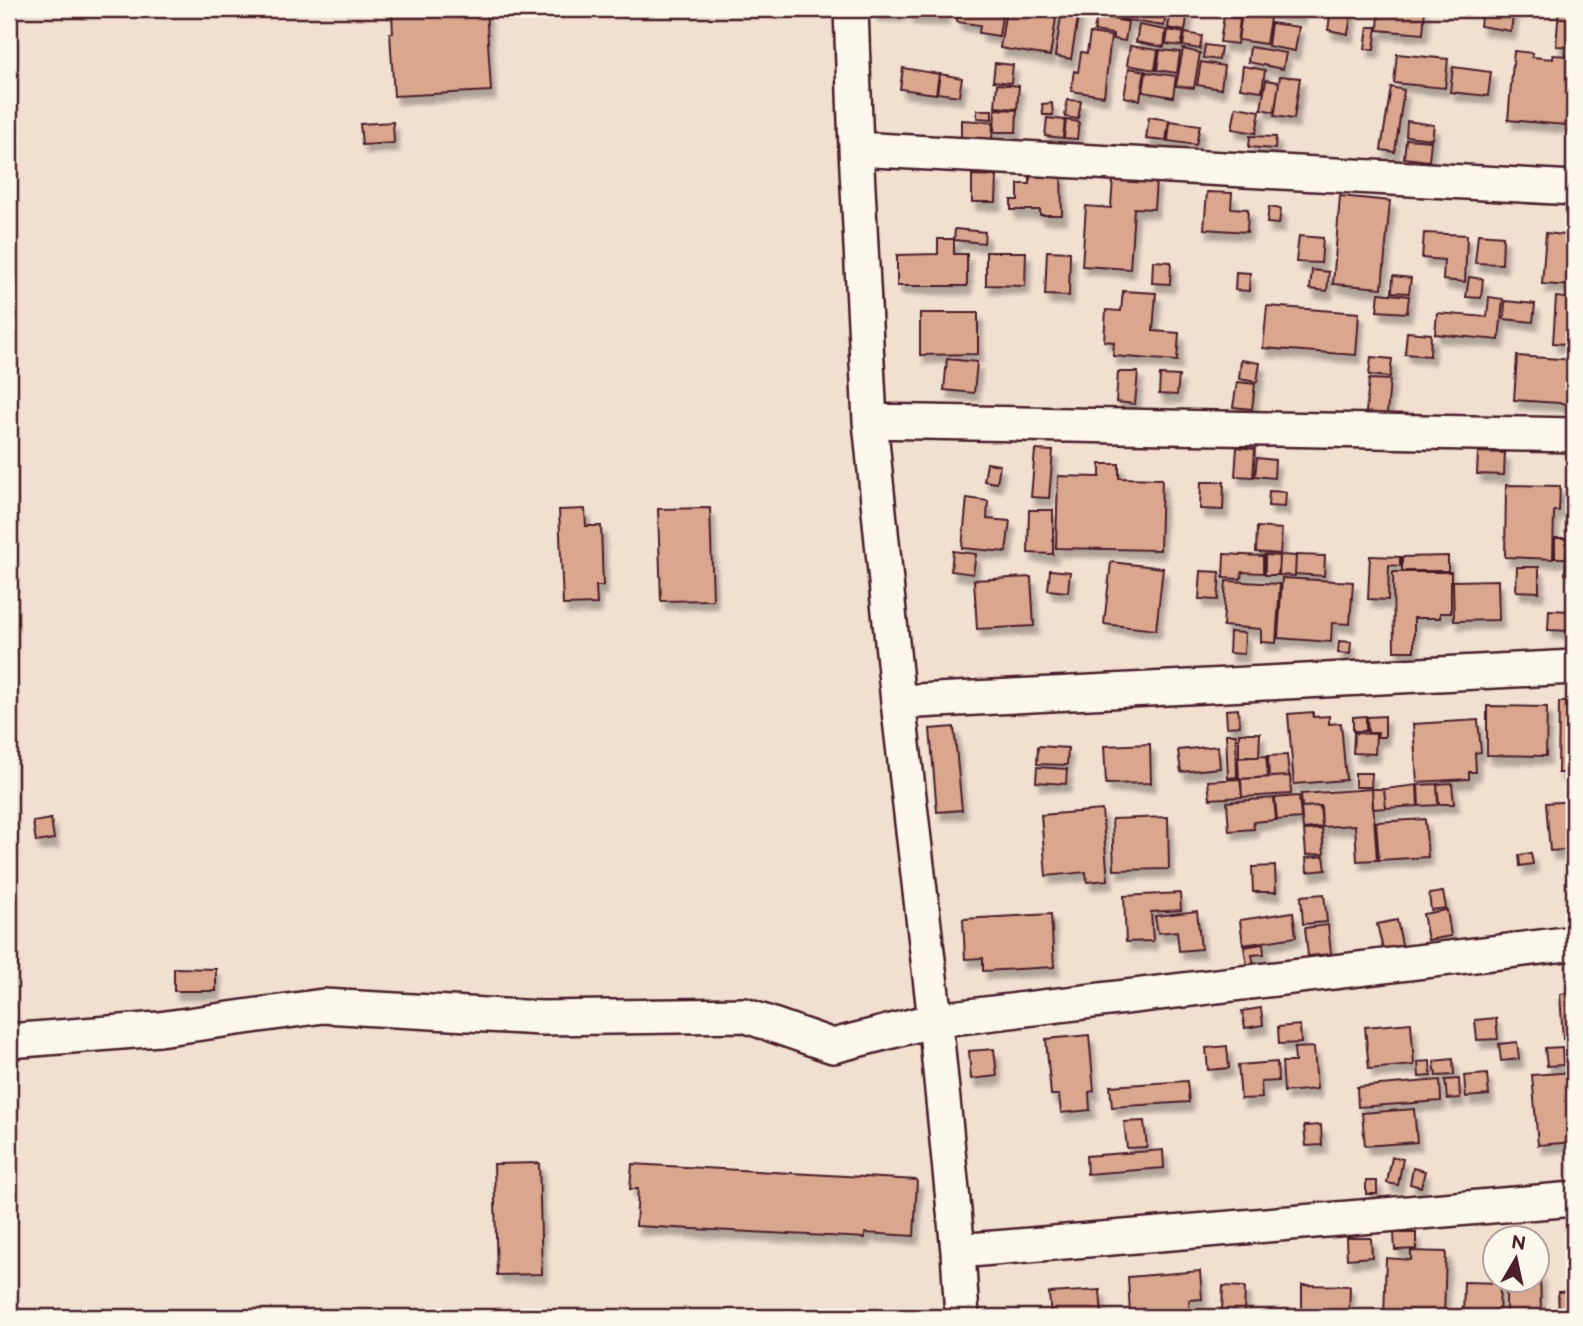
<svg xmlns="http://www.w3.org/2000/svg" width="1583" height="1326" font-family="'Balsamiq Sans',sans-serif">
  <style>
    .building { fill: #daa68e; stroke: #4a1f2b; stroke-width: 2; filter: url(#shadow) }
    .lines { fill: none; stroke-linecap: round; stroke-linejoin: round }
    .minor-casing { stroke: #4a1f2b; stroke-width: 38 }
    .minor { stroke: #fbf7ec; stroke-width: 33 }
  </style>
  <defs>
    <filter id="shadow"><feDropShadow dx="4.5" dy="8" stdDeviation="2" flood-color="#0004"/></filter>
  </defs>
  <rect width="100%" height="100%" fill="#f1dfd0"/>
  <filter id="ink" filterUnits="userSpaceOnUse"><feTurbulence type="fractalNoise" baseFrequency=".0143" numOctaves="2"/><feDisplacementMap in="SourceGraphic" scale="14" xChannelSelector="R" yChannelSelector="G"/><feConvolveMatrix kernelMatrix="1 2 1 2 8 2 1 2 1" color-interpolation-filters="sRGB"/></filter>
  <g filter="url(#ink)">
    <path class="building" d="M435 9H486L491 91 394 96 390 33H393L392 14 435 12Z
      M874 9H901V13H874Z
      M909 9H944V17L909 16Z
      M958 9H1003L999 36 979 33 980 25 957 22Z
      M1006 9H1035L1057 12 1050 56 1000 48Z
      M1121 9H1167L1164 26 1120 19Z
      M1171 9 1188 11 1185 31 1168 28Z
      M1256 9H1301L1300 16Z
      M1331 9H1352L1348 34 1328 30Z
      M1379 9H1425L1423 34 1378 30Z
      M1482 9H1514L1511 31 1480 26Z
      M1559 9H1574V47L1556 46Z
      M1062 10 1079 12 1071 59 1055 56Z
      M1242 13 1270 18 1266 44 1238 40Z
      M1097 16 1128 22 1125 41 1113 39V34L1094 31Z
      M1224 16 1240 18 1237 44 1220 42Z
      M1271 23 1299 27 1295 51 1268 46Z
      M1139 25 1166 30 1164 47 1136 42Z
      M1368 27H1377L1374 50 1365 49Z
      M1168 30 1184 33 1181 46 1166 44Z
      M1090 33 1111 36 1104 96 1071 91 1074 71 1078 72 1081 52 1087 53Z
      M1185 33 1202 36 1200 49 1183 46Z
      M1205 45 1221 47 1219 60 1203 58Z
      M1130 46 1158 50 1155 70 1127 65Z
      M1250 47 1286 53 1283 69 1248 62Z
      M1183 49 1200 53 1194 88 1176 86Z
      M1160 50 1180 52 1177 73 1157 70Z
      M1514 51 1533 53 1532 57 1553 59V55L1571 56 1565 125 1508 120Z
      M1397 54 1448 59 1445 88 1394 83Z
      M1201 62 1224 66 1221 89 1197 85Z
      M995 63 1013 65 1011 83 993 81Z
      M1243 66 1265 70 1262 91 1240 88Z
      M1453 67 1491 72 1488 96 1450 92Z
      M903 68 939 74 936 94 900 89Z
      M1129 68 1145 71 1140 100 1124 97Z
      M1146 72 1176 76 1173 97 1143 92Z
      M940 74 962 78 959 96 937 93Z
      M1280 76 1300 78 1294 119 1274 116Z
      M1266 80 1279 82 1275 112 1261 109Z
      M997 84 1019 86 1017 109 995 107Z
      M1391 87 1404 90 1395 152 1381 150Z
      M1067 100 1081 101 1078 119 1065 117Z
      M1052 103 1053 115H1043L1042 104Z
      M1236 107 1260 111 1256 133 1232 129Z
      M995 109 1017 110 1016 132H994Z
      M977 110H992V119L977 118Z
      M1149 117 1169 120 1166 141 1146 139Z
      M1047 118 1065 120 1063 138 1045 136Z
      M961 120 993 122 992 141 961 139Z
      M1066 120 1079 122 1077 139 1064 138Z
      M1170 121 1200 125 1196 145 1168 141Z
      M1407 121 1434 125 1432 139 1406 136Z
      M393 122 394 143 362 145 360 124Z
      M1250 136 1276 137 1275 149 1249 147Z
      M1406 139 1431 141 1429 161 1404 158Z
      M1030 168H1061L1062 215H1040V210H1011V200H1018V184H1030Z
      M972 175 997 176 996 202H972Z
      M1113 178 1156 180 1154 209 1134 208 1130 269 1082 266 1086 206 1111 208Z
      M1207 192 1232 193 1231 208 1248 209 1247 232 1204 229Z
      M1340 196 1390 201 1382 288 1333 284Z
      M1269 207 1281 209 1279 224 1267 223Z
      M955 229 985 232 984 243 954 240Z
      M1424 233 1467 235 1465 282 1443 280 1444 260 1422 258Z
      M1546 233 1574 236V286L1542 284Z
      M1478 234 1503 236 1502 264 1475 263Z
      M1299 236 1323 238 1321 263 1296 262Z
      M938 239H954V254H967V286H897V255L938 254Z
      M1047 251 1070 252 1069 296 1045 295Z
      M986 252H1026L1025 286 986 285Z
      M1153 261 1171 262 1170 284 1152 283Z
      M1312 270 1329 272 1327 291 1310 289Z
      M1236 272 1250 273 1249 291 1235 290Z
      M1393 276 1411 278 1409 293 1392 292Z
      M1469 277 1483 279 1481 298 1466 297Z
      M1123 291 1156 293 1153 331 1179 333 1177 361 1113 356 1114 342 1104 341 1106 310 1121 311Z
      M1379 293 1409 296 1407 313 1377 311Z
      M1489 297 1503 299 1499 340 1435 334 1437 313 1487 317Z
      M1556 297 1574 299V345L1553 343Z
      M1505 301 1535 304 1533 322 1504 319Z
      M1267 306 1359 313 1356 355 1263 348Z
      M920 313H978V354L920 355Z
      M1407 332 1431 334 1430 356 1405 354Z
      M1517 356 1574 360V404L1514 400Z
      M1371 357 1392 359 1390 377 1369 375Z
      M947 359 977 362 974 393 944 390Z
      M1241 360 1260 363 1257 382 1239 379Z
      M1118 372H1138L1135 404 1116 402Z
      M1160 375 1179 376 1177 395 1159 394Z
      M1369 379 1390 380 1387 414 1366 412Z
      M1237 382 1255 384 1252 409 1233 407Z
      M1237 447 1255 449 1253 477 1235 476Z
      M1035 450 1053 451 1049 498 1031 497Z
      M1478 452 1505 453 1504 475 1477 474Z
      M1257 458 1275 460 1274 478 1255 476Z
      M987 463 1000 465 997 483 984 481Z
      M1100 464H1119V478L1162 479 1160 550 1056 548 1058 476 1100 477Z
      M1201 482H1224L1223 510 1200 509Z
      M1506 485 1560 486 1559 511H1554L1553 559 1505 557Z
      M1269 491 1286 492 1285 507 1268 506Z
      M967 498 988 501 987 519 1010 521 1006 552 962 548Z
      M710 508 713 600 661 601 658 509Z
      M585 509 586 526H601L603 586H596L597 604 563 605 559 510Z
      M1029 510H1053V554L1028 553Z
      M1257 527 1282 529 1280 554 1256 552Z
      M1555 538H1567L1566 558H1555Z
      M1567 539H1574V575L1565 574Z
      M953 551 976 554 973 574 951 571Z
      M1224 554 1263 556V573L1242 572 1241 579 1223 578Z
      M1265 555 1279 556 1278 575H1265Z
      M1280 555 1296 556 1295 576 1279 575Z
      M1296 555 1325 556 1324 576 1295 574Z
      M1370 556 1400 557V566L1389 565 1388 600 1368 599Z
      M1448 556V571H1402V557Z
      M1111 562 1163 568 1156 630 1104 624Z
      M1517 567H1539V592L1516 591Z
      M1050 570 1070 572 1068 592 1048 590Z
      M1201 571 1220 572 1218 600 1199 599Z
      M1393 572H1451V613H1440V618H1414V651H1394Z
      M1031 577 1034 626 977 629 974 580Z
      M1282 578 1353 582 1350 624 1332 623 1331 642 1278 638Z
      M1498 580 1499 620 1454 621 1453 581Z
      M1226 581 1280 584 1276 643 1261 642V629L1223 626Z
      M1549 610 1571 611 1570 631 1548 630Z
      M1230 632 1245 633 1244 654 1229 653Z
      M1339 641 1351 642 1350 654 1338 653Z
      M1559 702H1574V773H1558Z
      M1487 706 1547 707 1546 756 1487 755Z
      M1238 709 1240 726 1227 727 1226 710Z
      M1313 712V717L1329 716V724L1341 723 1346 780 1294 784 1288 714Z
      M1366 716V731H1353V717Z
      M1385 716V737H1377L1378 733H1368L1367 717Z
      M1478 720 1481 752 1475 753 1476 772H1469V779L1417 782 1413 724Z
      M954 727 962 810 937 812 930 729Z
      M1239 733H1260L1259 757H1239Z
      M1354 733 1376 734 1375 754 1353 753Z
      M1226 734H1236L1237 777 1228 778Z
      M1150 744 1151 783 1106 784 1104 746Z
      M1038 746 1068 748 1067 765 1037 764Z
      M1218 746 1220 768 1181 772 1178 750Z
      M1287 755 1289 776 1269 777 1268 756Z
      M1266 756 1268 777 1239 779 1238 758Z
      M1037 767 1067 769 1066 784 1036 782Z
      M1355 773H1372L1371 787H1355Z
      M1290 776 1291 794 1242 797 1241 779Z
      M1240 779 1242 797 1210 799 1208 781Z
      M1452 783 1454 804H1439L1437 784Z
      M1437 784 1438 805 1419 806 1418 785Z
      M1417 785 1418 806 1386 808 1384 789Z
      M1372 789 1377 860 1357 861 1355 825 1322 827 1321 806 1302 807 1301 794Z
      M1372 789H1384L1386 808 1373 809Z
      M1299 796 1301 818 1277 820 1275 798Z
      M1274 798 1276 820 1253 822 1254 829 1229 831 1227 802Z
      M1574 801V849L1550 851 1546 803Z
      M1320 806 1322 827 1303 829 1301 807Z
      M1102 810 1108 880 1087 882 1086 872 1046 876 1041 815Z
      M1168 817 1169 869 1114 870 1112 819Z
      M51 819 54 839 36 842 33 822Z
      M1425 819 1428 857 1379 860 1376 822Z
      M1322 829 1324 854 1306 855 1304 830Z
      M1531 853 1533 864 1520 866 1519 855Z
      M1324 856 1326 870 1307 872 1306 858Z
      M1275 866 1276 892H1253L1252 867Z
      M1443 892 1446 908 1431 910 1429 894Z
      M1180 893 1181 910 1151 912 1153 941 1126 942 1124 896Z
      M1324 894 1327 922 1303 924 1301 896Z
      M1447 910 1451 936 1428 940 1423 914Z
      M1197 911 1201 949 1179 951 1177 931 1158 933 1155 916Z
      M1293 912 1296 937 1243 945 1240 920Z
      M1051 914 1054 967 983 971V958L965 959 963 919Z
      M1397 920 1402 945 1383 949 1377 924Z
      M1328 925 1331 954 1308 956 1305 928Z
      M1263 944 1264 954 1252 955 1254 965 1247 966 1244 947Z
      M174 968 216 969V991H174Z
      M1574 992V1038L1563 1039 1560 994Z
      M1261 1008 1263 1025 1245 1028 1242 1011Z
      M1496 1018 1498 1039 1477 1040 1475 1020Z
      M1411 1023 1414 1065 1369 1069 1365 1027Z
      M1300 1025 1301 1043 1279 1044 1278 1027Z
      M1089 1035 1094 1091 1089 1092 1090 1110 1061 1113 1059 1095H1051L1046 1039Z
      M1517 1042 1519 1059 1501 1061 1499 1044Z
      M1227 1046 1229 1068 1208 1070 1206 1048Z
      M1314 1047 1317 1089 1284 1092 1282 1062H1295L1294 1048Z
      M1562 1047 1563 1065 1547 1066 1545 1048Z
      M994 1049 997 1076 971 1079 969 1051Z
      M1453 1059 1454 1075 1436 1076 1434 1061Z
      M1430 1061 1431 1076 1419 1077 1418 1062Z
      M1277 1062 1278 1081 1261 1082 1262 1098 1241 1099 1238 1065Z
      M1574 1072V1142L1538 1145 1532 1075Z
      M1487 1074 1489 1095 1466 1097 1464 1076Z
      M1459 1079 1460 1098 1447 1099 1445 1080Z
      M1440 1080 1441 1101 1358 1107 1357 1087Z
      M1187 1081 1189 1102 1112 1107 1110 1086Z
      M1414 1109 1417 1142 1365 1146 1362 1113Z
      M1144 1121 1147 1147 1127 1148 1124 1122Z
      M1321 1125 1322 1145 1306 1146 1304 1126Z
      M1163 1150 1164 1168 1087 1174 1086 1156Z
      M1392 1157 1403 1159 1398 1185 1387 1183Z
      M539 1163 542 1274 497 1275 494 1164Z
      M632 1164 917 1180 914 1236 865 1233V1238L636 1226 638 1189H630Z
      M1413 1168 1425 1171 1421 1187 1410 1184Z
      M1366 1181H1377V1194H1366Z
      M1394 1233H1416V1249L1395 1250Z
      M1346 1238H1371L1372 1257 1347 1259Z
      M1411 1251 1446 1252 1444 1317H1384L1386 1258 1411 1260Z
      M1200 1271 1202 1299 1189 1300 1190 1317H1122L1130 1315 1128 1277Z
      M1538 1272H1540L1541 1314 1506 1315V1280H1538Z
      M1464 1282 1500 1283 1499 1317H1463Z
      M1302 1285 1350 1286 1349 1317H1302Z
      M1223 1286 1245 1287 1244 1312H1222Z
      M1100 1290 1102 1317H1051L1049 1293Z
      M1574 1291V1313L1559 1315 1558 1292Z"/>
    <g class="lines">
      <defs>
        <path id="minor" d="M851 9 856 149 870 421 898 702 935 1020 958 1251 962 1317
          M856 149 1574 188
          M870 421 1574 435
          M898 702 1574 667
          M9 1041 159 1029 323 1006 542 1018 744 1015 833 1046 935 1020 1574 943
          M958 1251 1574 1199"/>
      </defs>
      <use href="#minor" class="minor-casing"/>
      <use href="#minor" class="minor"/>
    </g>
  </g>
  <rect width="1583" height="1326" fill="none" stroke="#fbf7ec" stroke-width="35"/>
  <rect x="18" y="18" width="1548" height="1291" fill="none" stroke="#4a1f2b" stroke-width="2.5" filter="url(#ink)"/>
  <g transform="translate(1516 1259) rotate(9)"><circle r="33" fill="#fbf7ec" stroke="#b4a19f" stroke-width="2"/>
  <path d="M0-5L12 26L0 18L-12 26Z" fill="#4a1f2b"/>
  <text y="-10" font-size="19" font-weight="bold" text-anchor="middle" fill="#4a1f2b">N</text>
  </g>
</svg>
